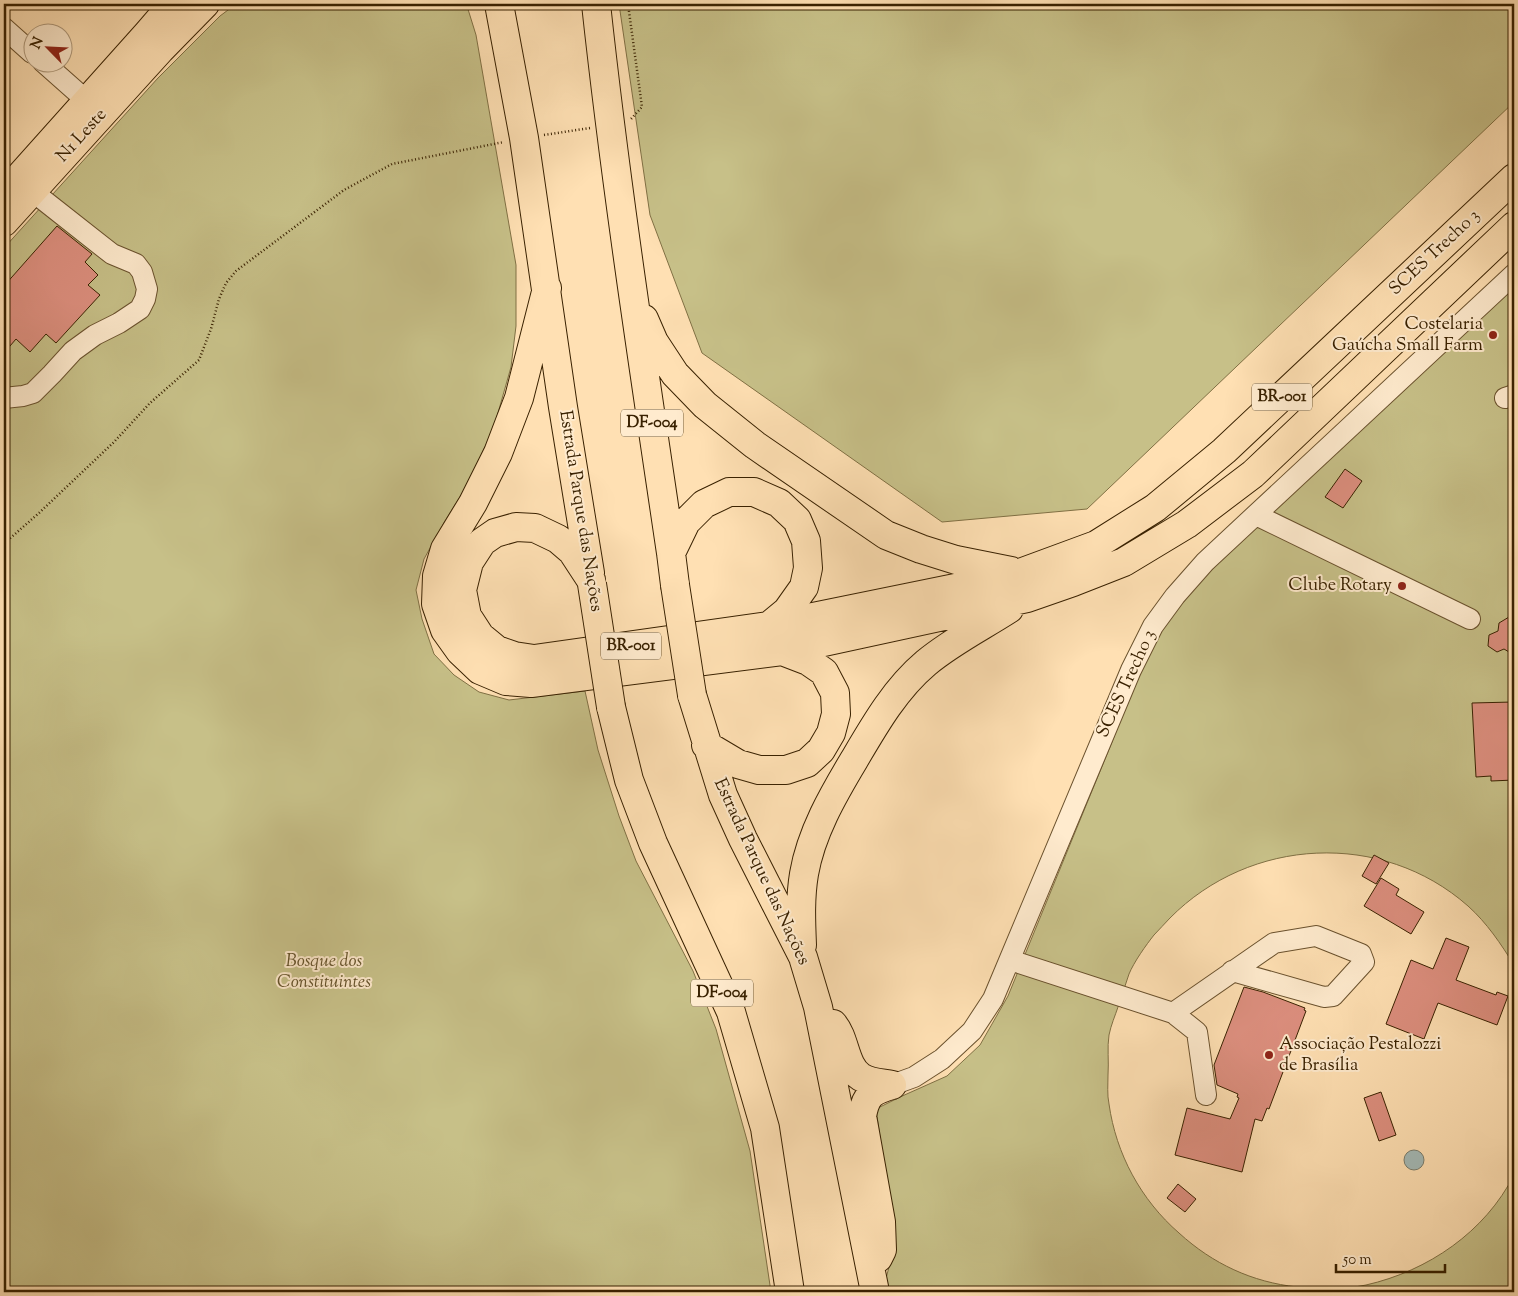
<svg xmlns="http://www.w3.org/2000/svg" width="1518" height="1296" font-family="'Sorts Mill Goudy',serif">
  <style>
    .green { fill: #c7c088; stroke: #807044 }
    .water { fill: #a4bab7; stroke: #797d6e }
    .building { fill: #dd8f7f; stroke: #392100 }
    .lines { fill: none; stroke-linecap: round; stroke-linejoin: round }
    .minor-casing { stroke: #6a512d; stroke-width: 22 }
    .highway-casing { stroke: #392100; stroke-width: 30 }
    .path { stroke: #392100; stroke-width: 2.5; stroke-dasharray: 1 2.5; stroke-linecap: butt }
    .minor { stroke: #ffebce; stroke-width: 20 }
    .highway { stroke: #ffe0b3; stroke-width: 28 }
    .highway-bridge-casing { stroke: #392100; stroke-width: 30; stroke-linecap: butt }
    .highway-bridge { stroke: #ffe0b3; stroke-width: 28 }
    .poi-dot { fill: #8f2418; stroke: #ffebce; stroke-width: 2 }
    .labels { text-anchor: middle; dominant-baseline: central; stroke-width: 4; stroke-linejoin: round; paint-order: stroke }
    .shield { fill: #ffebce; stroke: #745e3e; stroke-width: 1 }
    .shield-label { font-size: 16px; font-weight: bold; fill: #392100 }
    .street-label { font-size: 18px; fill: #392100; stroke: #ffebce }
    .poi-label { font-size: 18px; fill: #392100; stroke: #ffebce; text-anchor: end }
    .park-label { font-size: 18px; font-style: italic; fill: #645129; stroke: #ffebce }
  </style>
  <rect width="100%" height="100%" fill="#ffe0b3"/>
  <filter id="stains"><feTurbulence type="fractalNoise" baseFrequency=".004" numOctaves="4"/><feColorMatrix values="0 0 0 0 .2 0 0 0 0 .09 0 0 0 0 .02 0 0 0 .5 -.17"/></filter>
  <radialGradient id="worn" r=".72"><stop offset=".6" stop-color="#630" stop-opacity="0"/><stop offset="1" stop-color="#630" stop-opacity=".3"/></radialGradient>
  <path class="green" d="M236 4H466L467 6 476 35 516 265V326L511 367 494 427 468 484 445 521 424 559 416 590 422 619 434 654 454 675 479 692 509 700 585 691 598 750 619 816 636 861 693 971 716 1029 750 1151 771 1292H4V248L158 78 220 16Z
    M619 4H1514V102L1087 509 942 522 702 353 650 215Z
    M1514 285V965C1501 944 1487 923 1468 906 1382 830 1250 837 1170 918 1165 924 1159 929 1154 935 1146 945 1134 962 1129 974 1125 985 1122 996 1118 1007 1115 1016 1111 1025 1109 1035 1107 1047 1109 1062 1108 1075 1108 1084 1107 1095 1109 1104 1116 1154 1141 1200 1179 1233 1213 1264 1252 1282 1297 1287 1307 1289 1316 1290 1326 1290 1339 1288 1353 1288 1366 1285 1428 1271 1485 1232 1514 1175V1292H886L885 1282 895 1245 876 1109 900 1097 947 1076 980 1045 1008 996 1112 742 1125 708 1160 630 1205 576Z"/>
  <path class="water" d="M1404 1160a10 10 0 1 1 20 0a10 10 0 1 1-20 0Z"/>
  <path class="building" d="M57 226 92 254 85 262 98 275 88 285 100 295 56 343 46 334 30 352 16 339 4 353V286Z
    M1345 469 1362 481 1343 508 1325 497Z
    M1514 614V655L1504 649 1497 652 1488 646 1489 635 1498 631 1499 623Z
    M1513 702 1514 780 1491 781V776L1476 777 1472 703Z
    M1374 855 1389 863 1376 884 1362 876Z
    M1381 878 1399 889 1396 895 1424 912 1411 934 1364 906Z
    M1446 938 1469 947 1456 980 1496 995 1497 992 1508 996 1497 1025 1438 1003 1424 1039 1386 1024 1411 960 1433 969Z
    M1244 987 1263 992 1305 1008 1304 1010 1306 1011 1269 1109 1267 1108 1262 1121 1255 1119 1242 1172 1175 1155 1187 1108 1230 1119 1239 1098 1237 1097 1238 1094 1217 1085 1214 1065Z
    M1381 1092 1396 1135 1379 1141 1364 1098Z
    M1178 1184 1196 1199 1185 1212 1167 1198Z"/>
  <g class="lines">
    <defs>
      <path id="minor" d="M4 28 32 53
        M43 62 96 109
        M4 398 23 396 33 393 52 374 73 351 95 335 119 323 140 309 145 299 147 289 142 272 136 264 112 254 103 247 32 191
        M1505 398 1514 395
        M1256 515 1470 619
        M1010 960 1173 1013 1197 1032 1206 1095
        M1173 1013 1274 943 1316 936 1361 954 1364 962 1333 996 1324 997 1232 971
        M892 1085 914 1077 942 1059 972 1031 993 999 1131 670 1153 626 1175 596 1205 562 1514 274"/>
      <path id="highway" d="M499 4 524 138 563 407 590 573
        M596 4C616 188 644 370 671 553L675 585
        M4 194 148 33 173 4
        M4 222 160 50 205 4
        M547 288 519 398 498 453 473 503 445 549 437 576 436 604 445 630 460 651 480 670 506 681 531 683 782 651 1027 598 1073 582 1124 562 1187 524 1253 474 1514 226
        M644 319 654 342 675 374 705 405 755 445 886 535 921 549 956 560 1011 571
        M671 553 686 522 704 504 729 492H754L779 503 797 520 806 541 808 568 804 587 787 611 769 626
        M591 580 572 551 558 539 535 528 516 527 495 533 482 542 469 562 462 590 467 616 480 636 497 650 514 656 534 659 769 626 975 584 1020 573 1096 545 1155 508 1224 451 1514 178
        M692 695 723 795 743 839 803 957 818 1007 875 1292
        M611 707 629 780 653 843 731 1012 765 1128 790 1292
        M706 745 738 764 759 770H786L807 763 821 750 831 733 836 714 835 693 824 672 808 661 782 651
        M802 945C801 921 800 898 804 874 811 833 833 795 854 760 874 726 895 689 926 663 951 642 981 627 1009 609
        M833 1024C846 1039 844 1066 861 1077 870 1083 882 1083 892 1085
        M878 1258 882 1250 881 1222 862 1116C866 1094 872 1091 892 1085"/>
    </defs>
    <use href="#minor" class="minor-casing"/>
    <use href="#highway" class="highway-casing"/>
    <path class="path" d="M628 4 642 107 630 120
      M544 135 590 128
      M4 541H7L39 513 114 442 150 403 199 360 211 329 219 299 226 283 236 271 344 190 392 164 504 142"/>
    <use href="#minor" class="minor"/>
    <use href="#highway" class="highway"/>
    <defs>
      <path id="highway-bridge" d="M592 584 611 707
        M675 585 692 695"/>
    </defs>
    <use href="#highway-bridge" class="highway-bridge-casing"/>
    <use href="#highway-bridge" class="highway-bridge"/>
  </g>
  <g class="poi-dot">
    <circle cx="1493" cy="335" r="5"/>
    <circle cx="1402" cy="586" r="5"/>
    <circle cx="1269" cy="1055" r="5"/>
  </g>
  <g class="labels">
    <g class="shield">
      <rect x="1252" y="383.5" width="60" height="27" rx="4"/>
      <rect x="621" y="409.5" width="62" height="27" rx="4"/>
      <rect x="601" y="632.5" width="60" height="27" rx="4"/>
      <rect x="691" y="979.5" width="62" height="27" rx="4"/>
    </g>
    <g class="shield-label">
      <text x="1282" y="397">BR-001</text>
      <text x="652" y="423">DF-004</text>
      <text x="631" y="646">BR-001</text>
      <text x="722" y="993">DF-004</text>
    </g>
    <g class="street-label">
      <text transform="translate(82 136) rotate(-48)">N1 Leste</text>
      <text transform="translate(1435 253) rotate(-43)">SCES Trecho 3</text>
      <text transform="translate(580 511) rotate(81)">Estrada Parque das Nações</text>
      <text transform="translate(1127 684) rotate(-65)">SCES Trecho 3</text>
      <text transform="translate(761 872) rotate(65)">Estrada Parque das Nações</text>
    </g>
    <g class="poi-label">
      <text x="1483" y="325">Costelaria<tspan x="1483" dy="21">Gaúcha Small Farm</tspan></text>
      <text x="1392" y="586">Clube Rotary</text>
      <text x="1279" y="1045" text-anchor="start">Associação Pestalozzi<tspan x="1279" dy="21">de Brasília</tspan></text>
    </g>
    <g class="park-label">
      <text x="324" y="962">Bosque dos<tspan x="324" dy="21">Constituintes</tspan></text>
    </g>
  </g>
  <rect width="1518" height="1296" fill="none" stroke="#ffe0b3" stroke-width="20"/>
  <rect x="5" y="5" width="1508" height="1286" fill="none" stroke="#392100" stroke-width="2.5"/>
  <rect x="10" y="10" width="1498" height="1276" fill="none" stroke="#392100"/>
  <g transform="translate(48 48) rotate(294)"><circle r="24" fill="#ffebce" stroke="#b09a7c"/>
  <path d="M0-4L9 19L0 12L-9 19Z" fill="#8f2418"/>
  <text y="-8" font-size="14" font-weight="bold" text-anchor="middle" fill="#392100">N</text>
  </g>
  <path d="M1336 1264v8h109v-8" fill="none" stroke="#392100" stroke-width="2.5"/>
  <text x="1343" y="1264" font-size="15" fill="#392100" stroke="#ffebce" stroke-width="4" paint-order="stroke">50 m</text>
  <rect width="100%" height="100%" filter="url(#stains)"/>
  <rect width="100%" height="100%" fill="url(#worn)"/>
</svg>
